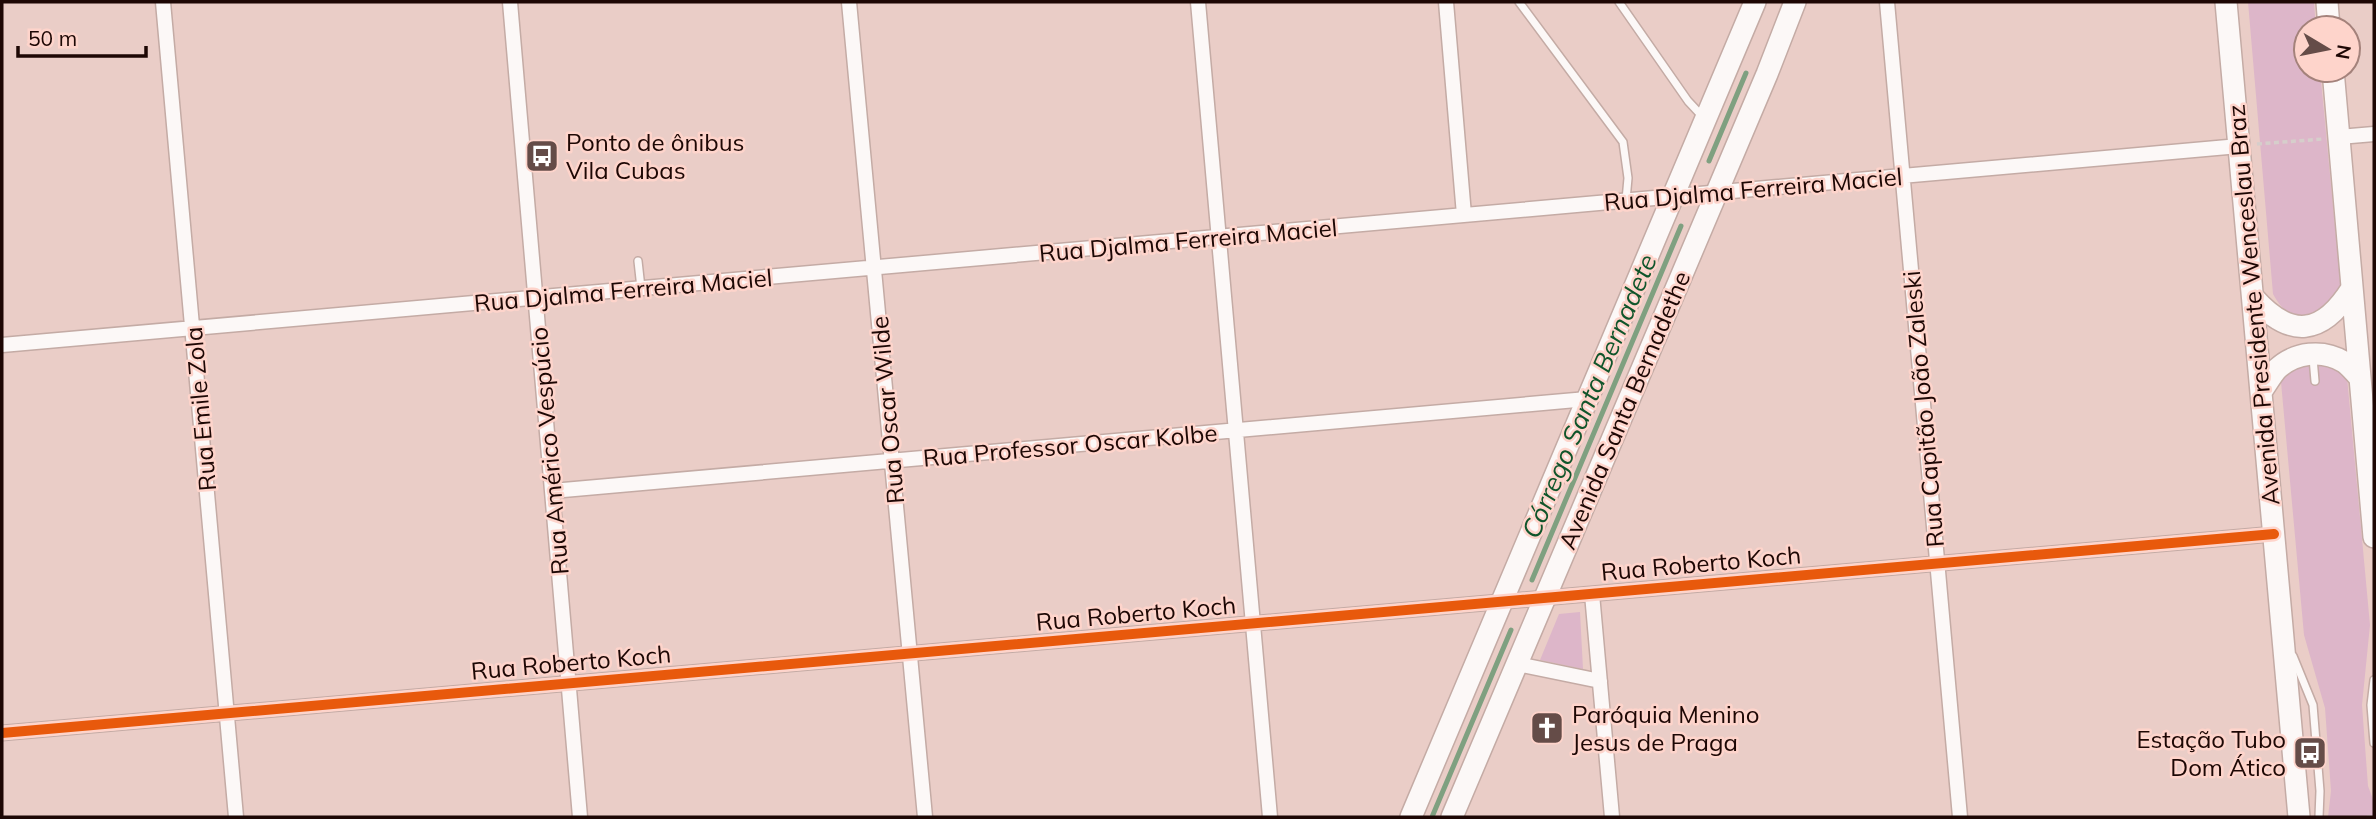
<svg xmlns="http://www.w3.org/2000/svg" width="2376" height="819" font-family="Mulish,sans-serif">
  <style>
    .green { fill: #ddb6c9 }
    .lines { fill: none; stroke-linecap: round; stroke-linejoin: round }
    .stream { stroke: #7fa080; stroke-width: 5 }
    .service-casing { stroke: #c4aba5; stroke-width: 10 }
    .minor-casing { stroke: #c4aba5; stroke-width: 17 }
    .secondary-casing { stroke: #c4aba5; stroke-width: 24 }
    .path { stroke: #d6cecb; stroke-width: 3.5; stroke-dasharray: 5 3.5; stroke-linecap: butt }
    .service { stroke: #fcf8f7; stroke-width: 7 }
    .minor { stroke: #fcf8f7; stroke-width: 14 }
    .secondary { stroke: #fcf8f7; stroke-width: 21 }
    .cycleway-casing { stroke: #fed4cb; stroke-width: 15 }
    .cycleway { stroke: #e8590c; stroke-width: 10 }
    .labels { text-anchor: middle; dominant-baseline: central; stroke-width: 5; stroke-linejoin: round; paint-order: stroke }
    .poi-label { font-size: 24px; fill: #1d0704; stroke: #fed4cb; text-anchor: start }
    .street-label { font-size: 24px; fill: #1d0704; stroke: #fed4cb }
    .water-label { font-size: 26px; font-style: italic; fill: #10552b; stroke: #fed4cb }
  </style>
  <rect width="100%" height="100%" fill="#eacdc7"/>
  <path class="green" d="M2248 2H2314L2316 28H2306V70H2320L2341 290 2318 314C2293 316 2286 317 2273 294Z
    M2323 361 2340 368 2347 377 2370 625 2362 705 2368 786 2374 802V817H2328L2331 791 2325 708 2304 635 2281 382C2292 362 2303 363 2323 361Z
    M1580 612 1583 669 1540 660 1559 614Z"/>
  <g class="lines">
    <path class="stream" d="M1709 161 1746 73
      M1532 580 1681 226
      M1432 817 1511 630"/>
    <defs>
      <path id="service" d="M1519 2 1623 142 1628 178 1626 200
        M1619 2 1688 101 1702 116
        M638 261 641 288
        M2313 358 2315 381
        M2293 656 2313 705 2320 791 2319 817
        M2374 680 2371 705 2374 743"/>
      <path id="minor" d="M163 2 236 817
        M510 2 580 817
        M849 2 925 817
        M1198 2 1270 817
        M1446 2 1464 215
        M1887 2 1960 817
        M2339 137 2374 134
        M2 345 2239 146
        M552 491 1587 399
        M1592 594 1612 817
        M1517 664 1600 681
        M2 733 2274 534"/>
      <path id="secondary" d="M2226 2 2299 817
        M2327 2 2329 28
        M2333 70 2374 537
        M2253 297C2290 339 2322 336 2352 288
        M2261 392C2266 385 2271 376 2277 369 2295 352 2323 349 2344 362 2350 366 2355 373 2360 378
        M1411 817 1755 2
        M1452 817 1767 74 1795 2"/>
    </defs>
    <use href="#service" class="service-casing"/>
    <use href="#minor" class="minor-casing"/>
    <use href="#secondary" class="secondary-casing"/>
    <path class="path" d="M2257 144 2323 139
      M2367 817H2374"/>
    <use href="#service" class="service"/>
    <use href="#minor" class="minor"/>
    <use href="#secondary" class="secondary"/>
    <defs>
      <path id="cycleway" d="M2 733 2274 534"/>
    </defs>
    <use href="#cycleway" class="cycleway-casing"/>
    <use href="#cycleway" class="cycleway"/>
  </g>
  <defs>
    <symbol id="bus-square" viewBox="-11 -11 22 22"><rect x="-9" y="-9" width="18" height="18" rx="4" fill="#654c48" stroke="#fed4cb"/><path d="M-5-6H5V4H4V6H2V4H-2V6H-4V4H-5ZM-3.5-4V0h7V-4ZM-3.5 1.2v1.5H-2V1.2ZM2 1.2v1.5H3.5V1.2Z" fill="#fff"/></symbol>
    <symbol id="church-square" viewBox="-11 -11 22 22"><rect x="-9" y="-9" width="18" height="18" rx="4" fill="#654c48" stroke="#fed4cb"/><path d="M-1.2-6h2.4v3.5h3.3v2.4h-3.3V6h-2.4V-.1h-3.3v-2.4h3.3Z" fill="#fff"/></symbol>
  </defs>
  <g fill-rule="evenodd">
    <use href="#bus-square" x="523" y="137" width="38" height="38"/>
    <use href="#church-square" x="1528" y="709" width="38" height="38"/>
    <use href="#bus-square" x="2291" y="734" width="38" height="38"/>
  </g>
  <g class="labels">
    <g class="poi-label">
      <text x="566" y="142">Ponto de ônibus<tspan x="566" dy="28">Vila Cubas</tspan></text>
      <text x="1572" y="714">Paróquia Menino<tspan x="1572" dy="28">Jesus de Praga</tspan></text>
      <text x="2286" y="739" text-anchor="end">Estação Tubo<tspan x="2286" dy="28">Dom Ático</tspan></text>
    </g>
    <g class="street-label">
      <text transform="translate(1753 189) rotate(-5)">Rua Djalma Ferreira Maciel</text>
      <text transform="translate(1188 240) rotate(-5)">Rua Djalma Ferreira Maciel</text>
      <text transform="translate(623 290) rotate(-5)">Rua Djalma Ferreira Maciel</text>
      <text transform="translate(2253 305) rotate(-95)">Avenida Presidente Wenceslau Braz</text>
      <text transform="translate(200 409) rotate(-95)">Rua Emile Zola</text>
      <text transform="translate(1923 409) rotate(-95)">Rua Capitão João Zaleski</text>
      <text transform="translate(887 410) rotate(-95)">Rua Oscar Wilde</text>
      <text transform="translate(1624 410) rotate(-67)">Avenida Santa Bernadethe</text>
      <text transform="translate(1070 445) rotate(-5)">Rua Professor Oscar Kolbe</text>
      <text transform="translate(549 451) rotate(-95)">Rua Américo Vespúcio</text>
      <text transform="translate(1701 563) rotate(-5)">Rua Roberto Koch</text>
      <text transform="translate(1136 613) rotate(-5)">Rua Roberto Koch</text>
      <text transform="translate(571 662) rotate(-5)">Rua Roberto Koch</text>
    </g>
    <g class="water-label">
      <text transform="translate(1589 396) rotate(-67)">Córrego Santa Bernadete</text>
    </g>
  </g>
  <rect width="2376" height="819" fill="none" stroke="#1d0704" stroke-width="7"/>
  <g transform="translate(2327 49) rotate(100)"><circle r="33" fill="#fed4cb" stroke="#a4827b" stroke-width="2"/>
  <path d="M0-5L12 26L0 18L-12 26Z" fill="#654c48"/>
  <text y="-10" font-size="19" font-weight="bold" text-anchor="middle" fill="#1d0704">N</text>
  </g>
  <path d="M18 46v10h128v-10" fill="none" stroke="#1d0704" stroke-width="3.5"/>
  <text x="28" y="46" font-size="21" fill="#1d0704" stroke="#fed4cb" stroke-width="5" paint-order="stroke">50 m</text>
</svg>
